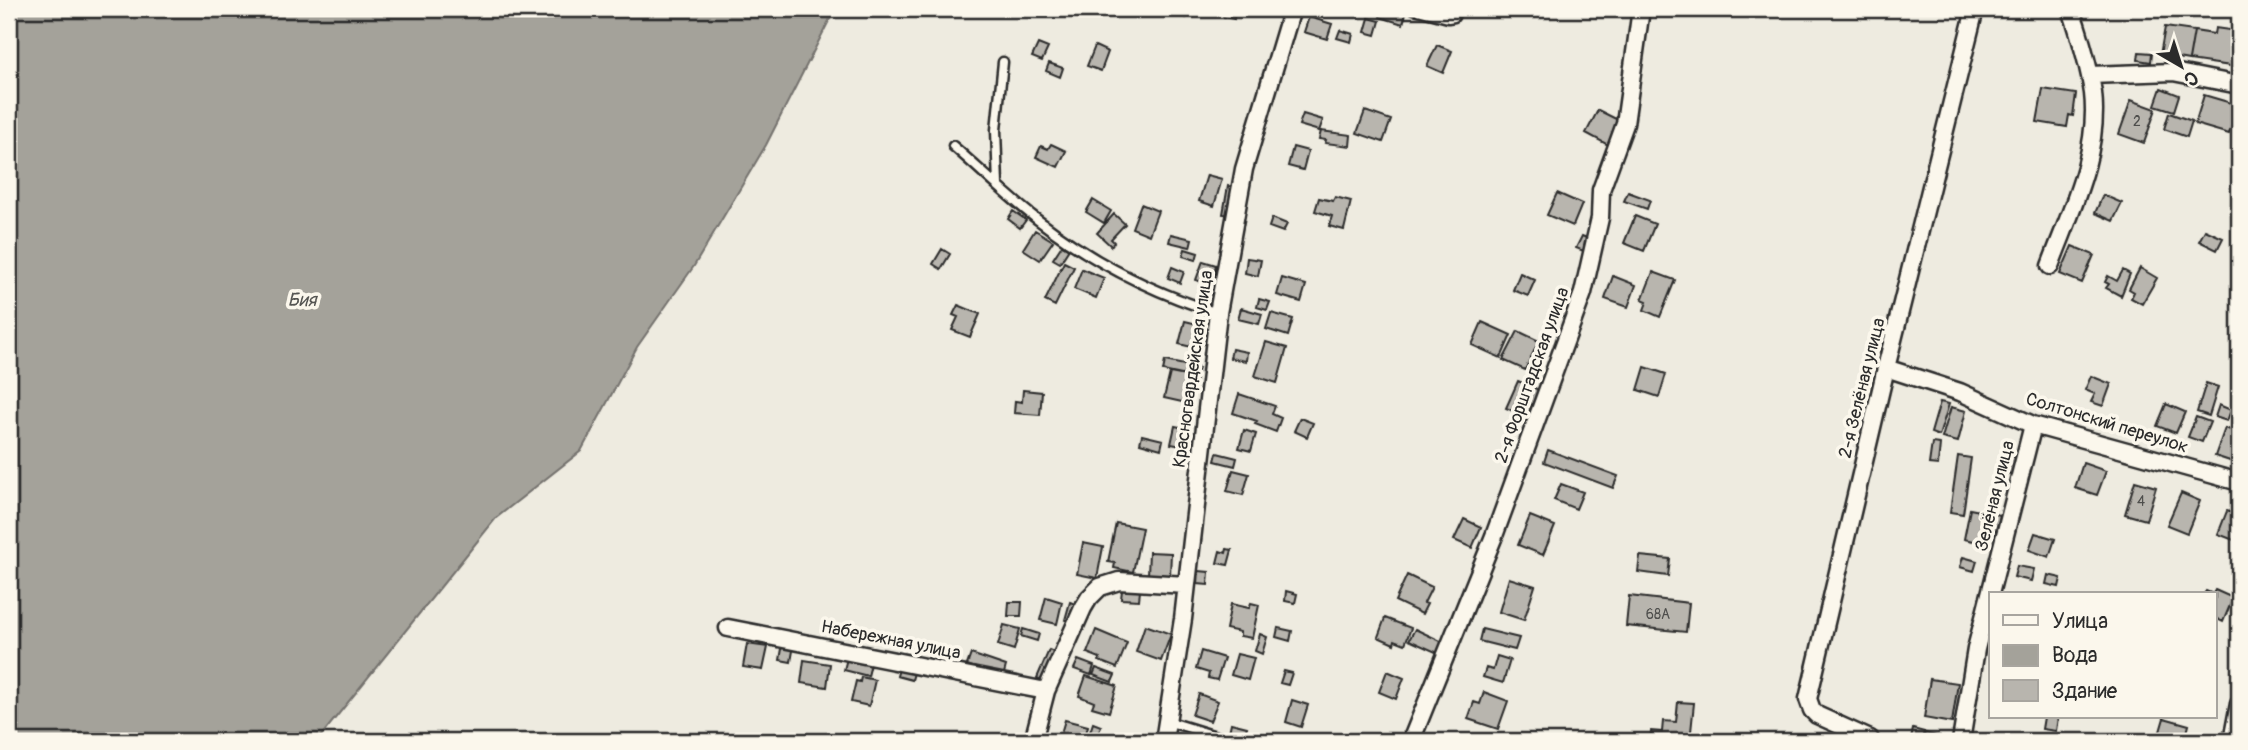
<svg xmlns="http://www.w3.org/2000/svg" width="2248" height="750" font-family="Pangolin,sans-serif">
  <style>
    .water { fill: #a4a29a; stroke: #74726e; stroke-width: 2 }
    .building { fill: #b8b5ae; stroke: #2b2b2b; stroke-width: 2 }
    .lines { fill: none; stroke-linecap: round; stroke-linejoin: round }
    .service-casing { stroke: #2b2b2b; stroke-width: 13 }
    .minor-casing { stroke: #2b2b2b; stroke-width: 21 }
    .service { stroke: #fbf7ec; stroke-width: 8 }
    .minor { stroke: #fbf7ec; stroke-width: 16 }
    .labels { text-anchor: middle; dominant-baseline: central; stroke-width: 7; stroke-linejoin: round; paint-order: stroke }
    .number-label { font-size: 14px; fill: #4e4e4c }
    .street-label { font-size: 18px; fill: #2b2b2b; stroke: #fbf7ec }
    .water-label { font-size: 19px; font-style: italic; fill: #555552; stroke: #fbf7ec }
  </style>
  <rect width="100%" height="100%" fill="#eeebe0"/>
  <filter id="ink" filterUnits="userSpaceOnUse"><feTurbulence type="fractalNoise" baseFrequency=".0143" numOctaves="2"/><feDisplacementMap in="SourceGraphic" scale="14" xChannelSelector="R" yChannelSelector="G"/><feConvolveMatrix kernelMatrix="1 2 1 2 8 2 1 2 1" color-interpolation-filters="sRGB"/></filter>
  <g filter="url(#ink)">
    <path class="water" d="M9 9H835L766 145 694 266 637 347 581 451 496 518 317 741H9Z"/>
    <path class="building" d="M1161 9H1189L1186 18 1174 13 1173 16 1160 11Z
      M1225 9H1242L1241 14 1235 12 1234 19 1223 17Z
      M1252 9H1276L1275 16 1252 12Z
      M1383 9H1394L1406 13 1403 24 1380 17Z
      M1309 17 1332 24 1327 39 1304 32Z
      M1369 18 1380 21 1376 35 1365 32Z
      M2165 27 2194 31 2189 60 2160 55Z
      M2215 28 2237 31 2231 66 2189 60 2194 31 2214 34Z
      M1340 30 1353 34 1351 42 1337 38Z
      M1038 44 1048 48 1042 61 1032 57Z
      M1437 45 1452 51 1443 73 1427 66Z
      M1095 46 1108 52 1101 71 1087 66Z
      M2234 46H2239V68L2231 66Z
      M2139 52 2152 53 2151 62 2138 60Z
      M1049 63 1063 68 1060 77 1046 71Z
      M2161 88 2179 95 2174 111 2155 105Z
      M2043 89 2076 94 2073 116 2069 115 2067 127 2037 122Z
      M2204 95 2238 105 2229 134 2195 124Z
      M2131 100 2156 109 2144 143 2119 134Z
      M1598 110 1620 121 1608 145 1586 133Z
      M1365 111 1391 120 1383 142 1357 133Z
      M2169 113 2192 121 2187 137 2164 129Z
      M1303 114 1323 120 1319 131 1299 125Z
      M1321 131 1351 135 1350 146 1325 143 1326 140 1319 139Z
      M1051 144 1066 151 1058 167 1036 157 1041 146 1048 149Z
      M1293 147 1308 151 1303 170 1288 166Z
      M1207 175 1222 179 1214 206 1199 201Z
      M1228 186 1235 187 1231 215 1223 214Z
      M1628 192 1650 200 1647 209 1624 201Z
      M1557 193 1582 204 1573 226 1547 215Z
      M2103 195 2122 203 2113 221 2095 213Z
      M1335 197 1351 201 1344 230 1329 226 1332 216 1315 211 1319 198 1333 201Z
      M1093 200 1111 211 1104 223 1086 212Z
      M1141 204 1158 211 1149 235 1132 228Z
      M1013 211 1026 220 1020 228 1008 219Z
      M1114 214 1125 224 1111 239 1114 242 1111 246 1097 233Z
      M1635 216 1655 224 1644 251 1624 243Z
      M1272 218 1287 224 1283 232 1269 227Z
      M1035 230 1053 241 1040 260 1023 249Z
      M2205 230 2223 238 2217 250 2199 241Z
      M1171 234 1192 239 1190 247 1169 242Z
      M1582 236 1591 240 1586 252 1576 248Z
      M1062 245 1069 249 1060 263 1053 259Z
      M2072 246 2094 255 2082 283 2060 274Z
      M942 249 950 254 941 269 933 264Z
      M1185 249 1198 253 1196 260 1183 256Z
      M1247 258 1261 260 1258 276 1245 273Z
      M1203 261 1216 265 1211 285 1196 280Z
      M1064 262 1074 267 1055 306 1045 301Z
      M1172 267 1184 272 1180 283 1168 278Z
      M2140 268 2157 278 2142 304 2131 298 2134 292 2129 289Z
      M1082 269 1104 278 1096 298 1074 289Z
      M2123 270 2130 274 2121 296 2106 288 2109 284 2105 282 2108 276 2117 281Z
      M1653 272 1675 280 1660 317 1644 310 1647 302 1642 300Z
      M1520 273 1535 280 1528 296 1513 290Z
      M1613 276 1636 285 1628 307 1605 299Z
      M1282 278 1306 285 1301 302 1277 295Z
      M1259 299 1270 302 1267 310 1257 307Z
      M958 305 980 314 970 337 952 330 958 317 953 315Z
      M1559 306 1573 310 1570 319 1557 315Z
      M1241 308 1262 314 1259 324 1238 319Z
      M1271 313 1293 319 1288 336 1266 329Z
      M1185 321 1206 326 1200 349 1179 344Z
      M1482 322 1511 335 1501 358 1472 345Z
      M1518 331 1539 341 1525 370 1503 360Z
      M1266 342 1287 348 1277 383 1255 376Z
      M1232 349 1247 352 1246 361 1230 358Z
      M1165 361 1199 368 1196 378 1163 371Z
      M1645 367 1666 374 1659 397 1638 390Z
      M1170 373 1196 378 1191 404 1164 398Z
      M2091 376 2111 384 2103 406 2091 402 2095 394 2085 390Z
      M1518 381 1539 390 1527 417 1506 408Z
      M2206 383 2218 387 2209 416 2197 412Z
      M1023 390 1042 392 1040 415 1014 413 1015 401 1022 402Z
      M1239 394 1275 406 1272 414 1281 418 1276 432 1255 424 1257 421 1233 413Z
      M1940 402 1949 404 1939 436 1931 433Z
      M2166 404 2185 412 2176 433 2157 426Z
      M2219 405 2231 410 2227 421 2215 417Z
      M1951 407 1966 411 1958 442 1942 438Z
      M2196 417 2210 422 2202 442 2188 437Z
      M1300 418 1313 423 1307 437 1294 431Z
      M1175 426 1190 429 1187 447 1171 444Z
      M2225 428 2239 433V464L2215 456Z
      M1244 430 1256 434 1251 451 1239 448Z
      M1142 435 1163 440 1161 449 1140 443Z
      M1932 443 1940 444 1938 465 1929 464Z
      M1548 450 1618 476 1613 488 1544 462Z
      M1217 453 1237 458 1235 466 1215 461Z
      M2009 455 2021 459 2017 476 2004 472Z
      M1958 456 1971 458 1963 514 1950 512Z
      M2083 463 2106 471 2097 495 2075 488Z
      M1233 470 1249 474 1243 495 1227 491Z
      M2135 481 2156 487 2146 520 2125 514Z
      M1561 484 1583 492 1576 509 1554 500Z
      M2181 493 2200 501 2187 533 2167 525Z
      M1970 509 2000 515 1996 531 1991 529 1987 544 1964 539Z
      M2227 511 2239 516V542L2218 534Z
      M1530 516 1555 526 1543 555 1518 545Z
      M1464 519 1481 527 1472 548 1454 540Z
      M1116 523 1142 528 1133 572 1114 568 1115 563 1108 562Z
      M2035 533 2055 539 2049 557 2029 550Z
      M1083 543 1103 547 1097 578 1077 574Z
      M1227 549 1232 550 1228 565 1217 563 1220 551 1226 553Z
      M1149 552 1171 553 1170 576 1148 575Z
      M1640 556 1670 559 1668 576 1638 572Z
      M1963 557 1977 561 1974 571 1960 567Z
      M2017 566 2034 569 2031 581 2014 577Z
      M1199 571 1209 572 1208 585 1198 584Z
      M1407 575 1432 587 1424 603 1427 604 1422 614 1395 601Z
      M2048 575 2061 578 2059 587 2046 584Z
      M1509 578 1535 586 1524 620 1499 612Z
      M1122 590 1140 591 1139 600 1121 599Z
      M2215 590 2233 598 2223 622 2215 618V594H2204L2206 591 2213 594Z
      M1286 591 1297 594 1295 603 1285 601Z
      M1629 596 1689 603 1686 632 1626 626Z
      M1046 597 1062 602 1057 624 1040 620Z
      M1009 602H1022L1021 616H1008Z
      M1070 602 1078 605 1073 623 1065 620Z
      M1251 603 1259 605 1252 638 1240 636V632L1226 629 1231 604 1249 608Z
      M1385 618 1411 628 1405 644 1395 640 1394 644 1378 637Z
      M1004 625 1020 629 1014 650 998 645Z
      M1145 625 1171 634 1161 661 1136 652Z
      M1278 628 1292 631 1290 641 1276 637Z
      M1023 629 1039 634 1037 641 1021 636Z
      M1415 629 1445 643 1440 654 1409 640Z
      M1482 629 1519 638 1515 650 1479 641Z
      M1096 630 1127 643 1117 668 1099 661 1100 658 1087 653Z
      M1260 634 1267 637 1262 654 1255 651Z
      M783 643 794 645 791 662 780 660Z
      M747 644 768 647 763 670 743 667Z
      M1049 650 1058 654 1046 682 1037 678Z
      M1201 651 1224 658 1217 680 1208 678 1209 673 1196 669Z
      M848 654 872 660 868 676 844 670Z
      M971 654 1006 666 1003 677 967 665Z
      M1237 654 1254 658 1248 680 1231 675Z
      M1497 656 1510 660 1503 683 1483 677 1486 668 1493 670Z
      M804 660 830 664 827 687 801 683Z
      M1078 660 1094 666 1091 675 1074 669Z
      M900 665 915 669 912 680 897 676Z
      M1096 668 1115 675 1112 682 1093 675Z
      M1284 671 1292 673 1288 685 1280 683Z
      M1387 671 1404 678 1396 699 1379 692Z
      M1086 676 1117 686 1109 712 1092 707 1094 702 1079 696Z
      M861 677 875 680 869 706 851 702 856 681 860 682Z
      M1930 679 1958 683 1952 723 1924 718Z
      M1484 692 1508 701 1498 729 1468 719 1474 702 1480 704Z
      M1199 694 1218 701 1210 721 1192 715Z
      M1292 700 1308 705 1301 727 1286 722Z
      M1678 702 1694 703 1690 741H1650L1651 731 1662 732 1663 721 1676 722Z
      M2044 717H2058L2056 731 2042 729Z
      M2164 718 2189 725 2185 741 2159 735Z
      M1065 720 1088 726 1084 741 1059 740Z
      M1093 723 1101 726 1098 735 1090 732Z
      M1231 723 1247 727 1244 736 1229 732Z
      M1913 729 1924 732 1921 741 1911 739Z
      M1925 733 1948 739V741H1923Z"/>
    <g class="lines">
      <defs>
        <path id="service" d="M1414 9 1448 18 1454 17 1457 9
          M953 146C981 170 1008 197 1038 220 1091 261 1154 293 1218 313
          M998 185 996 130 1003 62
          M1167 721 1232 741"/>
        <path id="minor" d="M2090 75 2173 72 2239 85
          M2050 266C2070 212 2100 153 2093 93 2089 65 2080 36 2071 9
          M1886 368 1960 392 2033 425 2239 482
          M728 628 1046 691
          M1033 741 1046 691 1083 608 1089 598 1100 587 1119 581 1186 585
          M1164 741 1183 619 1218 313 1244 169 1292 9
          M1411 741 1494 536 1583 293 1600 218 1601 190 1625 124 1641 9
          M1869 741 1870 739 1817 715 1812 710 1808 699 1886 368 1975 9
          M1961 741 1976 649 2033 425
          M2232 741 2239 704"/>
      </defs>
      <use href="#service" class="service-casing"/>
      <use href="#minor" class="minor-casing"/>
      <use href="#service" class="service"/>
      <use href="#minor" class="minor"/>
    </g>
  </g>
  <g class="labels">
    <g class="number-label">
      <text x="2137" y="121">2</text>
      <text x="2141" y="501">4</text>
      <text x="1658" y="614">68А</text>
    </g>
    <g class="street-label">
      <text transform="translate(1193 369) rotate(-82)">Красногвардейская улица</text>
      <text transform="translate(1532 375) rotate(-70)">2-я Форштадская улица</text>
      <text transform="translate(1862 388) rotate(-76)">2-я Зелёная улица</text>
      <text transform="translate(2107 423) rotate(17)">Солтонский переулок</text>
      <text transform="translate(1995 496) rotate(-76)">Зелёная улица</text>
      <text transform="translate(891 640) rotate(11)">Набережная улица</text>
    </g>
    <g class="water-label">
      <text x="302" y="300">Бия</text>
    </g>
  </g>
  <rect width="2248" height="750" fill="none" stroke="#fbf7ec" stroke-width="35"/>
  <rect x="18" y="18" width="2213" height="715" fill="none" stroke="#2b2b2b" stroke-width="2.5" filter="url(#ink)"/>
  <rect x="1989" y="592" width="228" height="126" fill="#fbf7ec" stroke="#a8a59f" stroke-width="2"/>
  <rect x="2003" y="615" width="35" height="10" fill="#fbf7ec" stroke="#a8a59f" stroke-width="2"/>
  <text x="2052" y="628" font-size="21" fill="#2b2b2b">Улица</text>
  <rect x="2003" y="645" width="35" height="21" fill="#a4a29a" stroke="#a8a59f" stroke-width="2"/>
  <text x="2052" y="662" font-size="21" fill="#2b2b2b">Вода</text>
  <rect x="2003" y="680" width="35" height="21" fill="#b8b5ae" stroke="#a8a59f" stroke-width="2"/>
  <text x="2052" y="698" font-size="21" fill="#2b2b2b">Здание</text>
  <g transform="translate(2181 66) rotate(141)" stroke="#fbf7ec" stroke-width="5" paint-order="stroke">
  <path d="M0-5L12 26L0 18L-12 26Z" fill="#2b2b2b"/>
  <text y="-10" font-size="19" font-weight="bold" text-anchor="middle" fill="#2b2b2b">С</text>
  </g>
</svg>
